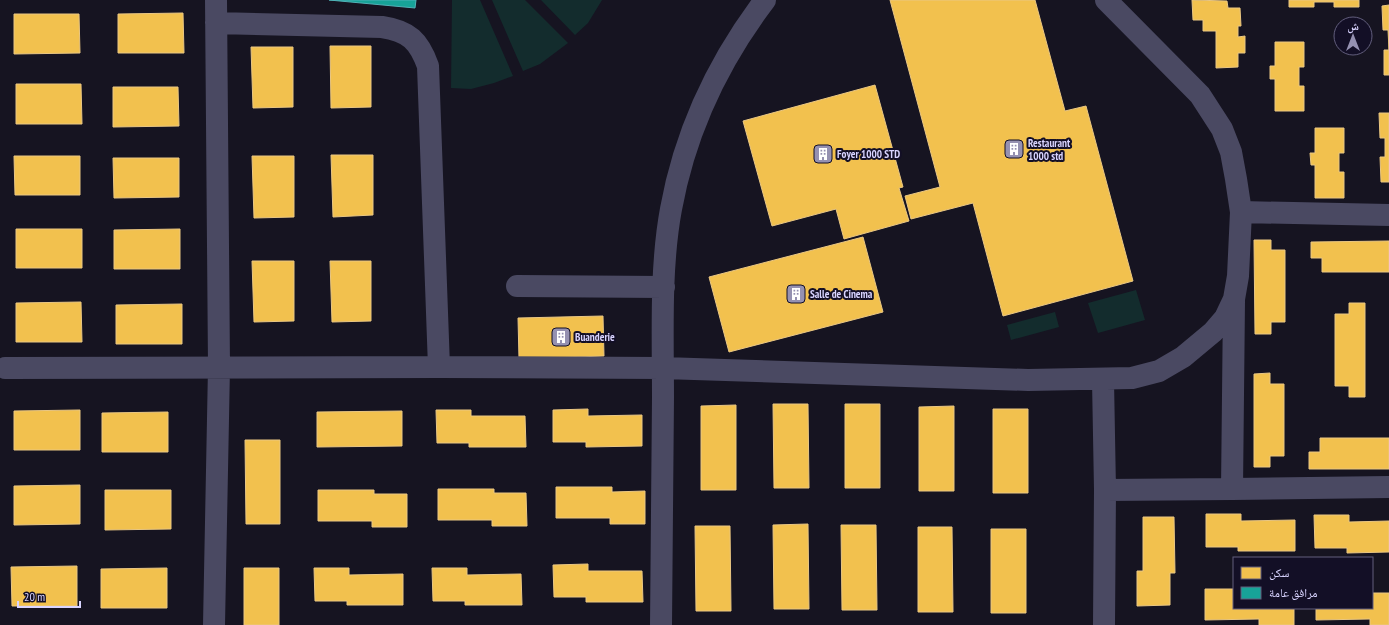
<svg xmlns="http://www.w3.org/2000/svg" width="1389" height="625" font-family="'PT Sans Narrow','Noto Naskh Arabic',sans-serif">
  <style>
    .green { fill: #132c2d }
    .homes { fill: #f2c14e; stroke: #eac783 }
    .public { fill: #17a398; stroke: #51b2b7 }
    .lines { fill: none; stroke-linecap: round; stroke-linejoin: round }
    .minor { stroke: #4a4962; stroke-width: 22 }
    .labels { text-anchor: middle; dominant-baseline: central; stroke-width: 4; stroke-linejoin: round; paint-order: stroke }
    .poi-label { font-size: 11px; font-weight: bold; fill: #d9d4ff; stroke: #130f26; text-anchor: start }
  </style>
  <rect width="100%" height="100%" fill="#161421"/>
  <path class="green" d="M452 0H480L513 76 494 83 471 89 451 88Z
    M492 0H525L568 43 540 64 523 71Z
    M541 0H602L588 23 575 35Z
    M1136 290 1145 320 1098 333 1088 303Z
    M1055 312 1059 327 1011 340 1007 325Z"/>
  <path class="homes" d="M890 0H1035L1065 111 1086 106 1133 281 1003 316 973 203 911 219 905 196 940 187Z
    M1192 0 1227 1 1228 8H1240L1241 26H1238V37L1245 36V53H1238V67L1216 68V31H1203V20H1193Z
    M1289 0H1359V7H1334V2H1314V7H1289Z
    M1389 5V75H1384V50H1389L1388 30H1383L1382 6Z
    M183 13 184 53H118V14Z
    M14 14H79L80 53 14 54Z
    M1275 42H1304V67H1299V86H1304V111H1275V79H1270V66H1275Z
    M330 46H371V107L331 108Z
    M251 47H293V107L253 108Z
    M16 84H81L82 124H16Z
    M875 85 903 187 899 188 909 221 844 239 836 209 772 226 743 121Z
    M113 87H178L179 126 113 127Z
    M1379 113H1389V182H1381L1380 157H1385V138H1380Z
    M1315 128H1344V153H1339V172H1344V198H1315V165H1311L1310 153H1315Z
    M331 155H373V215L333 217Z
    M14 156H80V195H15Z
    M252 156H294V217L254 218Z
    M113 158H179V197L114 198Z
    M16 229H82V268H16Z
    M180 229V269H114V230Z
    M863 237 883 312 729 352 709 277Z
    M1254 240H1271V250H1285V322H1271V334H1255Z
    M1389 241V272H1322V258H1311V242Z
    M252 261H294V321L254 322Z
    M330 261H371V321L332 322Z
    M81 302 82 342H16V303Z
    M1349 303H1365V397H1349V386H1335V314H1349Z
    M182 304V344H116V305Z
    M603 316 604 356 519 359 518 318Z
    M1270 373V384H1284V456H1270V467H1254V374Z
    M773 404H808L809 488H774Z
    M845 404H880V488H845Z
    M736 405V490H701V406Z
    M954 406V491H919V407Z
    M588 409V416L642 415V446L586 447V442H553V410Z
    M993 409H1028V493H993Z
    M80 410V450H14V411Z
    M436 410H471V416H525L526 447H469V443H437Z
    M402 411V446L317 447V412Z
    M168 412V452H102V413Z
    M1320 438H1389V469H1309V452H1320Z
    M245 440H280V524H246Z
    M80 485V524L14 525V486Z
    M556 487H612V492L645 491V524H610V518H556Z
    M438 489H494V493H526L527 526H492V520H438Z
    M105 490H171V529L105 530Z
    M318 490H374V494H407V527H372V521H318Z
    M1206 514H1241V521L1295 520V551H1238V547H1206Z
    M1314 515H1349V522L1389 521V552L1347 553V548H1315Z
    M1143 517H1174L1175 573H1170V605L1137 606V571H1143Z
    M808 524 809 609H774L773 525Z
    M841 525H876L877 610H842Z
    M695 526H730L731 611H696Z
    M918 527H952L953 612H918Z
    M991 529H1026V613H991Z
    M588 564V571H642L643 602H586V597H554L553 565Z
    M77 566V606H12L11 567Z
    M167 568V608H101V569Z
    M244 568H279V625H244Z
    M314 568H349V575L403 574V605H347V601H315Z
    M432 568H467V575L521 574 522 605H465V601H433Z
    M1372 588V593H1389V625H1370V619L1316 620V608H1372Z
    M1205 589H1234V608H1294V625H1259V619L1205 620Z"/>
  <path class="public" d="M329 0H416L415 8Z"/>
  <g class="lines">
    <path class="minor" d="M216 23 382 27C409 31 419 41 428 66L439 367
      M1241 212 1389 215
      M517 286 664 287
      M1234 301 1232 489 1389 487
      M5 368 439 367 663 368 1028 380 1132 378 1159 371 1183 357 1213 332 1225 318 1234 299 1238 276 1241 212 1236 179 1231 152 1222 129 1200 95 1106 0
      M1103 380 1105 490 1104 625
      M1105 490 1232 489
      M214 625 219 367 216 0
      M661 625C662 549 662 473 663 397 663 336 660 268 671 209 685 132 718 62 765 0"/>
  </g>
  <defs>
    <symbol id="building-square" viewBox="-11 -11 22 22"><rect x="-9" y="-9" width="18" height="18" rx="4" fill="#9591b1" stroke="#130f26"/><path d="M-4-6H4V6H1V3H-1V6H-4ZM-2.5-4.3h1.7v1.8h-1.7ZM.8-4.3h1.7v1.8H.8ZM-2.5-1h1.7V.8h-1.7ZM.8-1h1.7V.8H.8Z" fill="#fff"/></symbol>
  </defs>
  <g fill-rule="evenodd">
    <use href="#building-square" x="1003" y="138" width="22" height="22"/>
    <use href="#building-square" x="812" y="143" width="22" height="22"/>
    <use href="#building-square" x="785" y="283" width="22" height="22"/>
    <use href="#building-square" x="550" y="326" width="22" height="22"/>
  </g>
  <g class="labels">
    <g class="poi-label">
      <text x="1028" y="143">Restaurant<tspan x="1028" dy="13">1000 std</tspan></text>
      <text x="837" y="154">Foyer 1000 STD</text>
      <text x="810" y="294">Salle de Cinema</text>
      <text x="575" y="337">Buanderie</text>
    </g>
  </g>
  <rect x="1233" y="557" width="140" height="52" fill="#130f26" stroke="#625e7d"/>
  <rect x="1241" y="567" width="20" height="12" fill="#f2c14e" stroke="#625e7d"/>
  <text x="1269" y="577" font-size="12" fill="#d9d4ff">سكن</text>
  <rect x="1241" y="587" width="20" height="12" fill="#17a398" stroke="#625e7d"/>
  <text x="1269" y="597" font-size="12" fill="#d9d4ff">مرافق عامة</text>
  <g transform="translate(1353 36)"><circle r="19" fill="#130f26" stroke="#625e7d"/>
  <path d="M0-3L7 15L0 10L-7 15Z" fill="#9591b1"/>
  <text y="-6" font-size="11" font-weight="bold" text-anchor="middle" fill="#d9d4ff">ش</text>
  </g>
  <path d="M18 601v6h62v-6" fill="none" stroke="#d9d4ff" stroke-width="2"/>
  <text x="24" y="601" font-size="12" fill="#d9d4ff" stroke="#130f26" stroke-width="3" paint-order="stroke">20 m</text>
</svg>
